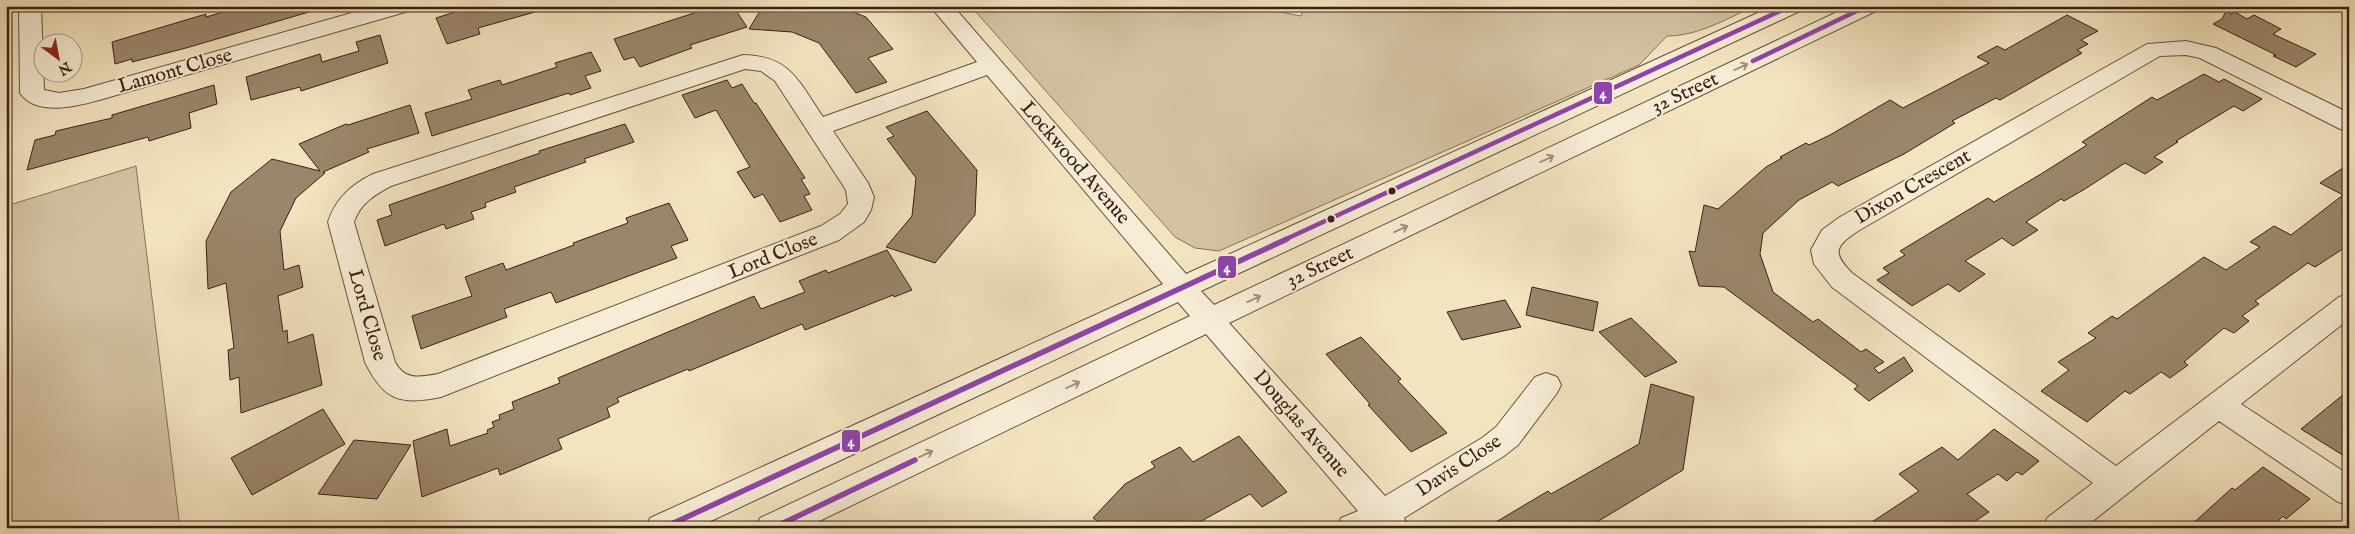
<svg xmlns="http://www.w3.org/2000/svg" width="2355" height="534" font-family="'IM FELL English',serif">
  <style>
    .green { fill: #d4c3a2; stroke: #87725a }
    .building { fill: #9a866c; stroke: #3a2012 }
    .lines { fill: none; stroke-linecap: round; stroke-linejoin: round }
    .minor-casing { stroke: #68513e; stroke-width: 2 }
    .minor { fill: #f7edd6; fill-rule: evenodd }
    .bus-1-far1-casing { stroke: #f7edd6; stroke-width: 8 }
    .bus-1-casing { stroke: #f7edd6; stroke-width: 9 }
    .bus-1-far1 { stroke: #8e44ad; stroke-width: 4.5 }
    .bus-1 { stroke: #8e44ad; stroke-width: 5.5 }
    .oneway { stroke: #a2917e }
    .bus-dot { fill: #3a2012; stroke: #f7edd6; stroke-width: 2 }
    .labels { text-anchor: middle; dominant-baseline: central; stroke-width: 4; stroke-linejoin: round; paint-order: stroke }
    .street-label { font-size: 20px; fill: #3a2012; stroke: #f7edd6 }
    .line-badge { stroke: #f7edd6; stroke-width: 2 }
    .badge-label { font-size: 14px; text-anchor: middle; font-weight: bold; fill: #fff }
  </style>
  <rect width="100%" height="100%" fill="#f3e4c0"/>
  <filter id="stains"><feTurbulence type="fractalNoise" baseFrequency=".004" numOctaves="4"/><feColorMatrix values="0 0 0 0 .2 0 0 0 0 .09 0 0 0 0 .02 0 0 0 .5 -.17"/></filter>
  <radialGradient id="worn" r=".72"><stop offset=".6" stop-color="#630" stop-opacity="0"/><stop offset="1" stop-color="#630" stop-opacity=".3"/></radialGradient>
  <path class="green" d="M993 6H1249L1301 16 1304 6H1755C1726 19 1698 36 1667 36L1639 65 1219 251 1195 248 1175 237 976 12Z
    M136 166 180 528H6V206Z"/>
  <path class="building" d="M244 6H308L309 12 186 48 132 62V59L115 64 112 42 206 14V17Z
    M474 6H535V12L478 28 480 34 447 44 436 18Z
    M705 6H733L747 27 690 45 692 48 640 67 634 57 624 60 614 39 694 13 692 10Z
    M763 6H838L866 17 893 49 868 58 887 82 856 93 819 43 792 32 749 29Z
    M2226 11 2231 14 2235 12 2247 19 2254 15 2281 29 2273 34 2316 54 2296 67 2273 56 2276 55 2213 24 2222 19Z
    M2067 15 2098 31 2081 40 2088 44 2077 50 2082 53 2000 100 1996 98 1952 121 1955 123 1904 154 1838 186 1832 182 1799 200 1763 233 1760 254 1773 292 1813 322 1818 319 1861 352 1866 349 1884 362 1874 368 1879 373 1904 357 1913 371 1869 401 1854 389 1858 386 1724 287 1699 286 1689 251 1695 252 1704 205 1718 209 1766 167 1782 158 1780 157 1806 143 1809 145 1830 135 1890 100 1903 108 1989 63 1977 57 1997 46 2005 50Z
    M380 35 388 63 301 91 300 87 251 100 246 77 320 54 322 62 359 51 356 42Z
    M591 52 601 71 585 76 591 88 570 95 569 93 432 136 425 113 472 99 468 90 500 80 502 85 557 67 555 63Z
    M2204 74 2219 82 2224 79 2262 99 2243 111 2234 106 2176 141 2178 142 2154 157 2163 162 2145 174 2125 163 2085 189 2064 201 2061 199 2026 222 2038 230 2013 246 2002 238 1965 261 1985 274 1959 292 1948 284 1912 306 1877 280 1889 273 1883 268 1905 255 1900 251 1988 198 1994 202 2041 174 2087 145 2082 142 2152 97 2157 100Z
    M727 80 732 88 742 84 754 103H756L805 178 801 179 810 194 804 196 812 210 780 222 763 194 754 198 737 172 750 167 716 110 695 118 682 95Z
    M214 85 217 104 189 113 191 128 149 141 148 137 27 170 35 140 55 135 56 131 112 118V115Z
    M410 105 419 133 367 149 369 152 323 172 325 173 296 198 280 231 284 270 299 265 303 287 278 296 283 332 287 330 288 343 313 334 322 385 241 413 239 377 230 380 228 350 234 348 226 283 208 289 206 241 231 192 272 159 320 171 299 144 346 124 348 125Z
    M927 111 977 170 975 215 935 263 886 247 912 216 916 178 887 139 894 136 886 127Z
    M625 124 634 142 584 159 586 162 514 187 516 192 485 203 486 207 471 212 474 219 446 229 444 224 385 246 377 220 392 215 389 205 540 153 539 151Z
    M2349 164V245L2315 267 2308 263 2255 301 2259 304 2242 316 2249 321 2234 333 2224 328 2184 362 2188 365 2170 378 2161 372 2130 394 2125 391 2087 422 2041 391 2069 370 2058 362 2096 338 2088 333 2112 316 2117 319 2204 257 2226 270 2260 247 2250 242 2274 226 2291 235 2343 195 2320 183Z
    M669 203 688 240 671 246 677 258 556 303 551 292 504 309 507 317 421 349 412 316 472 296 465 277 503 263 506 270 574 245 573 243 628 223 626 218Z
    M887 250 912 290 894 297 893 295 805 330 802 324 689 371 688 369 617 398 619 402 607 408 610 417 558 439 562 449 500 475 498 468 422 497 413 441 447 429 450 446 488 433 487 430 494 427 492 422 500 419 499 415 514 409 512 402 560 383 558 378 754 296 761 309 805 292 799 281 826 270 828 273Z
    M1532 287 1598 302 1593 331 1526 315Z
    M1505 300 1521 327 1462 340 1447 312Z
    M1631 318 1677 362 1645 377 1599 332Z
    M1361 337 1401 379 1398 381 1447 433 1411 452 1368 405 1370 404 1326 354Z
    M1651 384 1694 397 1683 470 1592 525 1590 523 1581 528H1486L1548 491 1551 494 1639 444Z
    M2349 390V459L2301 429Z
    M323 409 345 444 252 495 231 458Z
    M1994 429 2039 461 2022 475 2017 472 2007 481 1998 474 1967 494 1989 512 1965 528H1863L1919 491 1899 474 1942 447 1958 460Z
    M1239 436 1287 492 1262 507 1250 494 1189 528H1107L1093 518 1125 484 1155 467 1151 462 1180 447 1193 462Z
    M354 440 411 445 377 499 318 494Z
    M2263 467 2310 499 2286 519 2283 516 2271 528H2188L2232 488 2235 490Z"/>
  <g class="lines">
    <defs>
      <path id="minor" d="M19 6H41L44 90 59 93 84 89 376 6H412L409 11 113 96C89 103 38 120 20 93Z
        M930 6H953L1186 274 1773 6H1803L1800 11 1201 291 1214 305 1850 6H1879L1876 11 1229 323 1385 496 1482 438 1496 427 1535 377 1546 373 1557 377 1561 385 1557 393 1518 445 1504 456 1404 518 1409 528H1337L1341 518 1358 511 1206 334 805 528H756L760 518 1190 316 1178 302 696 528H646L650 518 1163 284 987 75 833 131 868 183 874 197 871 210 864 222 839 240 441 397C400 405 384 401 365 362L328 222C336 198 351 185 373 174L743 55C791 56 799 82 823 117L977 62ZM745 69 761 71 775 81 846 190 848 204 840 214 821 226 438 374C420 377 405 381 395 362L354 222C360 204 374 195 391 186Z
        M2186 41 2216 48 2349 113V131L2340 129 2200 58 2186 55 2160 56 1858 231C1836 246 1831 252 1852 273L2116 466 2339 297 2349 294V319L2241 404 2349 475V505L2338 502 2219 421 2084 528H2043L2047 518 2093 483 1832 287 1814 264 1811 250 1822 230 1840 217 2147 44Z"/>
    </defs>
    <use href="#minor" class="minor-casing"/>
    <use href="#minor" class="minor"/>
    <defs>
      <path id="bus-1-far1" d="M1753 61 1867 6
        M1284 240 1791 6"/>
      <path id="bus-1" d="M663 528 1287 239
        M773 528 915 460"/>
    </defs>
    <use href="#bus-1-far1" class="bus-1-far1-casing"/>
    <use href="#bus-1" class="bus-1-casing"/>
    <use href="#bus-1-far1" class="bus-1-far1"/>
    <use href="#bus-1" class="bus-1"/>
  </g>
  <defs><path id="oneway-shaft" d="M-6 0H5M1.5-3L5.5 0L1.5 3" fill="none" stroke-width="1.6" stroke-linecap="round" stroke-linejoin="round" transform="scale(1.25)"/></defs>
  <g class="oneway">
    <use href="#oneway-shaft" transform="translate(1741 67) rotate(-25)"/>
    <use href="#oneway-shaft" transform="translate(1547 159) rotate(-25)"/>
    <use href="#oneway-shaft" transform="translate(1401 229) rotate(-25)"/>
    <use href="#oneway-shaft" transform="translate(1254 299) rotate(-25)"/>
    <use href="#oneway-shaft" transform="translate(1073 385) rotate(-25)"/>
    <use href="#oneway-shaft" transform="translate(926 454) rotate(-25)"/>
  </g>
  <g class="bus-dot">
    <circle cx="1392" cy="191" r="4.5"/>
    <circle cx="1331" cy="219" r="4.5"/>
  </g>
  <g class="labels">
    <g class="street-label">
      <text transform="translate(175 71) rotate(-16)">Lamont Close</text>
      <text transform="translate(1685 93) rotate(-25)">32 Street</text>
      <text transform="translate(1075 163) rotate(49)">Lockwood Avenue</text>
      <text transform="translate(1913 187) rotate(-30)">Dixon Crescent</text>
      <text transform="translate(773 256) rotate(-22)">Lord Close</text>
      <text transform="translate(1320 267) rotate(-25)">32 Street</text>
      <text transform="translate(367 315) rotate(74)">Lord Close</text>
      <text transform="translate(1301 424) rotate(49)">Douglas Avenue</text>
      <text transform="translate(1459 466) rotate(-33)">Davis Close</text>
    </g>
  </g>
  <g class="line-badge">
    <rect x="1593" y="81" width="20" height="24" rx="5" fill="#8e44ad"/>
    <rect x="1217" y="255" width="20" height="24" rx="5" fill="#8e44ad"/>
    <rect x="841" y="429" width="20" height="24" rx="5" fill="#8e44ad"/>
  </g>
  <g class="badge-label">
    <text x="1603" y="98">4</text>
    <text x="1227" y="272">4</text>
    <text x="851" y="446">4</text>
  </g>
  <rect width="2355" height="534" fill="none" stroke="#f3e4c0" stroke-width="25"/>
  <rect x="8" y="8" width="2340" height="519" fill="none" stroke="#3a2012" stroke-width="2.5"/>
  <rect x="12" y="12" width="2330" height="509" fill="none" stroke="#3a2012"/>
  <g transform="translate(58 58) rotate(148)"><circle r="24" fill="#f7edd6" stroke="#ab9b88"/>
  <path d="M0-4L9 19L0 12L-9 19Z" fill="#8f2418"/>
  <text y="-8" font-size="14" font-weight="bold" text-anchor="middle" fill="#3a2012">N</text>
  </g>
  <rect width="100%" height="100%" filter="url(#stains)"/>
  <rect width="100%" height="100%" fill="url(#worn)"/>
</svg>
